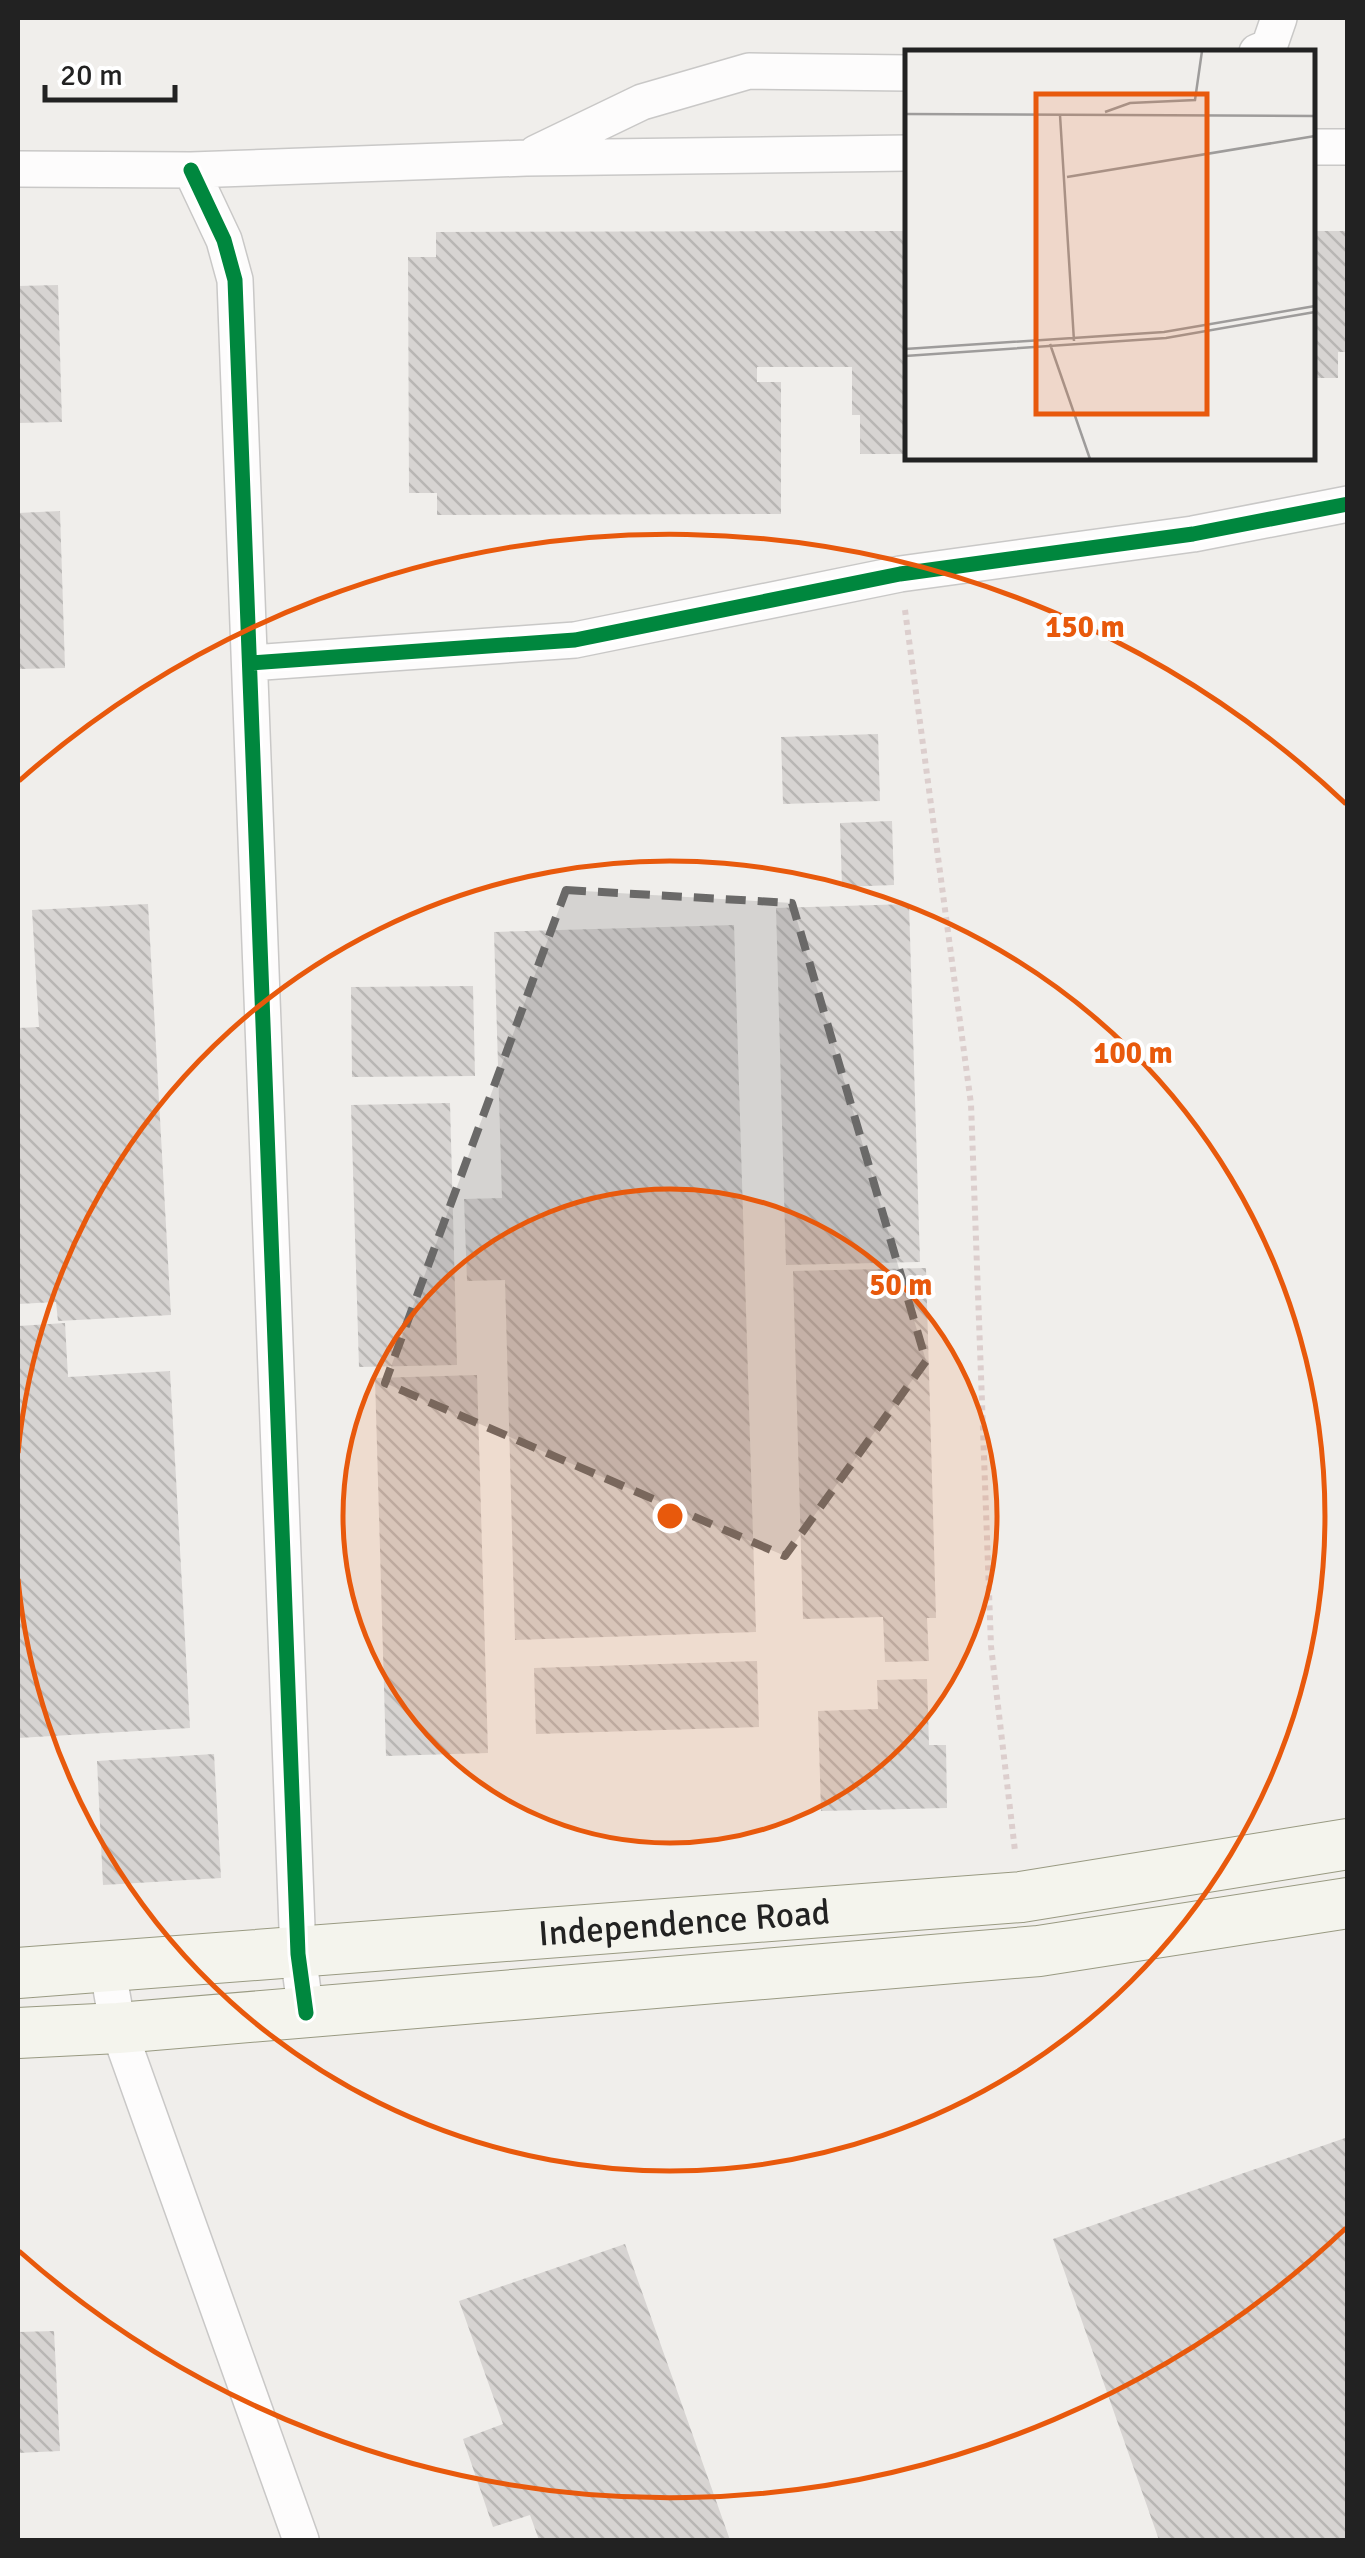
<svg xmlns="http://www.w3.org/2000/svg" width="1365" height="2558" font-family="Signika,sans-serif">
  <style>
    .building { fill: url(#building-back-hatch) }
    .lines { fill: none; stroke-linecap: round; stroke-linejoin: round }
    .street-casing { stroke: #c9c8c7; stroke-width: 38 }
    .secondary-casing { stroke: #999a82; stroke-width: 52 }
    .path { stroke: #dccecd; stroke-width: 6; stroke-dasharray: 5 5; stroke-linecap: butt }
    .street { stroke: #fdfcfc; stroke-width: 35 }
    .secondary { stroke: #f4f4ed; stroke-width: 50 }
    .cycleway-casing { stroke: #fff; stroke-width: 21 }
    .cycleway { stroke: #00873e; stroke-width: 15 }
    .marked { fill: #6a6968; fill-opacity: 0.2; stroke: #6a6968; stroke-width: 8; stroke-dasharray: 20 12; stroke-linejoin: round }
    .ring { fill: none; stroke: #e8590c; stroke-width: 5 }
    .labels { text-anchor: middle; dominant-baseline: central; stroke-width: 8; stroke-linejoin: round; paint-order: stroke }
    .street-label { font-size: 35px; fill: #222; stroke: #fff }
    .inset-road { fill: none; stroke: #9e9c9b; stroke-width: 2.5 }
    .view { fill: #e8590c; fill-opacity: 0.15; stroke: #e8590c; stroke-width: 5 }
    .inset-edge { fill: none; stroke: #222; stroke-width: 5 }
    .centre { fill: #e8590c; stroke: #fff; stroke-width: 5 }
    .ring-label { font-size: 30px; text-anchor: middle; font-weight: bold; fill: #e8590c; stroke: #fff; stroke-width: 8; stroke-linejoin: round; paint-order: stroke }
  </style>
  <defs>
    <pattern id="building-back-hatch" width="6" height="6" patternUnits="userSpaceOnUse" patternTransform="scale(2.5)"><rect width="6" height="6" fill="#d7d4d2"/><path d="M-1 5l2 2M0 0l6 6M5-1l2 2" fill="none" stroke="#b8b6b4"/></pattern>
  </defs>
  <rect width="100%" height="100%" fill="#f0eeeb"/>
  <path class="building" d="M908 231V454H860V415H852V367H757V382H781V514L437 515V493H409L408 257H436V232Z
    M1312 231H1348V352H1338V378H1312Z
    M58 285 62 422 18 423V286Z
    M60 511 65 668 18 669V513Z
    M878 734 880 801 783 804 781 737Z
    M892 821 894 885 842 887 840 823Z
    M148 904 171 1315 58 1321 56 1302 18 1304V1028L39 1027 32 910Z
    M909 904 920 1262 786 1265 776 908Z
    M734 925 756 1632 515 1640 505 1280 467 1281 464 1199 502 1198 494 932Z
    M473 986 475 1076 352 1077 351 987Z
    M450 1103 457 1365 359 1367 351 1105Z
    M926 1268 936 1618H927L929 1661 885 1662 883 1617 803 1619 793 1271Z
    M65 1323 68 1377 170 1371 190 1728 18 1738V1326Z
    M477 1375 488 1753 386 1756 375 1378Z
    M757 1661 759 1727 536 1734 534 1668Z
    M927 1679 929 1745H946L947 1808 821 1811 818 1711 878 1709 877 1680Z
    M214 1754 221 1878 103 1885 97 1761Z
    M1348 2137V2540H1159L1053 2239Z
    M625 2244 730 2540H539L530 2515 493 2527 463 2439 503 2424 459 2301Z
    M54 2331 60 2451 18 2453V2332Z"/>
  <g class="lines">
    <defs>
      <path id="street" d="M1257 52 1269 47 1279 18
        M1312 147H1348
        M536 153 642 102 749 71 908 73
        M18 169 191 170 526 158 908 153
        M191 170 224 240 235 280 298 1954 306 2013
        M250 663 575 640 900 574 1193 534 1348 504
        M107 1966 118 2028 301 2540"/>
      <g id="secondary">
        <path id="s1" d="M18 1973 1021 1897 1348 1844"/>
        <path d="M18 2033 118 2028 1039 1951 1348 1903"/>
      </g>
    </defs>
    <use href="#street" class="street-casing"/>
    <use href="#secondary" class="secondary-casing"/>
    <path class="path" d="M905 610 971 1104 991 1646 1015 1851"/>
    <use href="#street" class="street"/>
    <use href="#secondary" class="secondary"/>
    <defs>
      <path id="cycleway" d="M191 170 224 240 235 280 298 1954 306 2013
        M250 663 575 640 900 574 1193 534 1348 504"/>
    </defs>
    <use href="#cycleway" class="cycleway-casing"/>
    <use href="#cycleway" class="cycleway"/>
  </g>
  <path class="marked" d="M566 890 792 903 926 1361 785 1556 385 1383Z"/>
  <circle cx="670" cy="1516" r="327" fill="#e8590c" fill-opacity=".12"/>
  <g class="ring">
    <circle cx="670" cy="1516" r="327"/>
    <path d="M18 1453A655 655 0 1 1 18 1579"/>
    <path d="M1346 2228A982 982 0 0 1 19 2251M19 781A982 982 0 0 1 1346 804"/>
  </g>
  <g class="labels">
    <g class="street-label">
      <text stroke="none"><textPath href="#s1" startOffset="668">Independence Road</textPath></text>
    </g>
  </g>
  <g transform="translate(905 50)">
    <rect width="410" height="410" fill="#f0eeeb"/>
    <path class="inset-road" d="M200 62 225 53 290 50 297 1M0 64 410 66M155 65 169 291M162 127 410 86M145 294 185 409M0 299 259 282 410 256M0 306 261 288 410 262"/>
    <path class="view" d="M131 44H302V364H131Z"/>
    <rect width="410" height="410" class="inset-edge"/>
  </g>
  <circle cx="670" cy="1516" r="15" class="centre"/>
  <g class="ring-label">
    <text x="1085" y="637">150 m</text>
    <text x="1133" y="1063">100 m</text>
    <text x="901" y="1295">50 m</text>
  </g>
  <rect width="1365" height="2558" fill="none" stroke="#222222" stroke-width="40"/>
  <path d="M45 85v15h130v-15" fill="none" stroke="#222222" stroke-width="5"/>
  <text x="60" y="85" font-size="30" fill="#222222" stroke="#ffffff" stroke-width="8" paint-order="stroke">20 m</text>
</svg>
